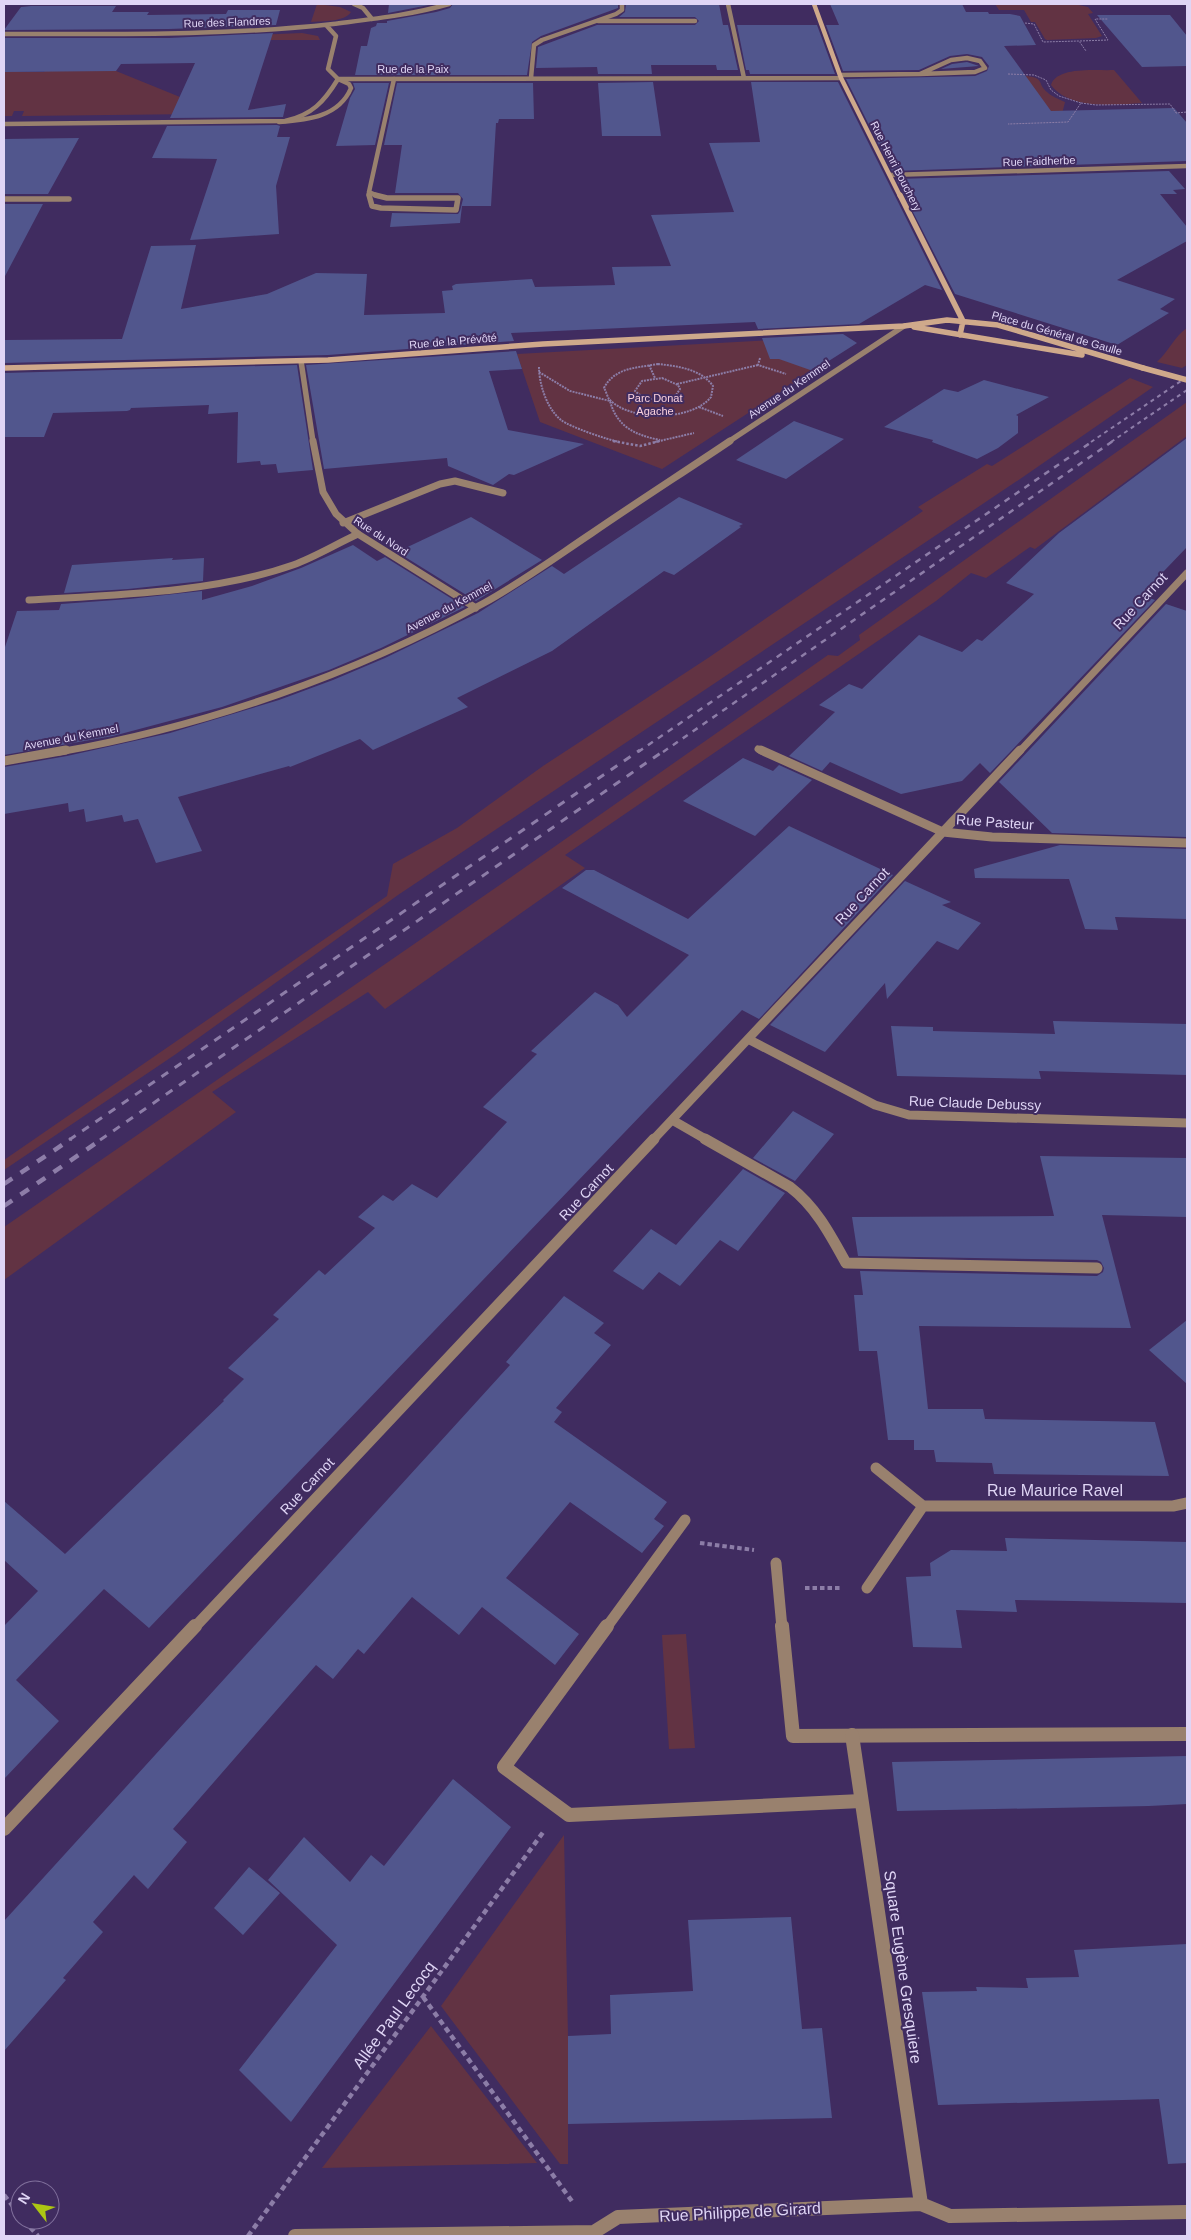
<svg xmlns="http://www.w3.org/2000/svg" width="1191" height="2240" font-family="Arial,sans-serif">
  <style>
    .green { fill: #623343 }
    .building { fill: #51568d }
    .lines { fill: none; stroke-linecap: round; stroke-linejoin: round }
    .path-far4 { stroke: #8c7da7; stroke-width: 1; stroke-dasharray: 2 1; stroke-linecap: butt }
    .path-far3 { stroke: #8c7da7; stroke-width: 2; stroke-dasharray: 2 1; stroke-linecap: butt }
    .path-far2 { stroke: #8c7da7; stroke-width: 2.5; stroke-dasharray: 2.5 2; stroke-linecap: butt }
    .path-far1 { stroke: #8c7da7; stroke-width: 4; stroke-dasharray: 4.5 3; stroke-linecap: butt }
    .path { stroke: #8c7da7; stroke-width: 4.5; stroke-dasharray: 5.5 4; stroke-linecap: butt }
    .lane-far5 { stroke: #99816e; stroke-width: 4.5 }
    .lane-far4 { stroke: #99816e; stroke-width: 5.5 }
    .lane-far3 { stroke: #99816e; stroke-width: 7 }
    .lane-far2 { stroke: #99816e; stroke-width: 9 }
    .lane-far1 { stroke: #99816e; stroke-width: 11 }
    .lane { stroke: #99816e; stroke-width: 14 }
    .street-far5 { stroke: #99816e; stroke-width: 4.5 }
    .street-far4 { stroke: #99816e; stroke-width: 5.5 }
    .street-far3 { stroke: #99816e; stroke-width: 7 }
    .street-far2 { stroke: #99816e; stroke-width: 9 }
    .street-far1 { stroke: #99816e; stroke-width: 11 }
    .street { stroke: #99816e; stroke-width: 14 }
    .secondary-far1 { stroke: #cfa98b; stroke-width: 4.5 }
    .secondary { stroke: #cfa98b; stroke-width: 5.5 }
    .rail-far3 { stroke: #8d7da8; stroke-width: 2; stroke-dasharray: 4 4; stroke-linecap: butt }
    .rail-far2 { stroke: #8d7da8; stroke-width: 2.5; stroke-dasharray: 6 6; stroke-linecap: butt }
    .rail-far1 { stroke: #8d7da8; stroke-width: 3; stroke-dasharray: 8 8; stroke-linecap: butt }
    .rail { stroke: #8d7da8; stroke-width: 4.5; stroke-dasharray: 10 10; stroke-linecap: butt }
    .secondary-bridge { stroke: #cfa98b; stroke-width: 5.5 }
    .labels { text-anchor: middle; dominant-baseline: central; stroke-width: 4; stroke-linejoin: round; paint-order: stroke }
    .far-street-label { font-size: 11px; fill: #dfd5f5; stroke: #402c60 }
    .far-park-label { font-size: 11px; fill: #f9d0dc; stroke: #402c60 }
    .street-label { font-size: 14px; fill: #dfd5f5; stroke: #402c60 }
    .near-street-label { font-size: 16px; fill: #dfd5f5; stroke: #402c60 }
  </style>
  <rect width="100%" height="100%" fill="#402c60"/>
  <path class="green" d="M317 4 340 7 351 12C345 22 322 21 311 22Z
    M995 4H1074L1088 7 1093 13 1088 14 1102 36 1096 38 1047 40 1045 39 1035 22H1031L1024 10H999Z
    M302 33 318 36 320 40H254L255 35Z
    M4 64H13L20 72H44L47 68 116 71 180 97 198 114 22 116 24 111H14L12 116H4Z
    M1114 70 1142 103C1114 105 1070 110 1051 85 1057 66 1097 71 1114 70Z
    M1027 76C1045 78 1037 84 1047 92 1052 97 1059 99 1065 102L1062 114H1052L1002 77Z
    M1187 328V365L1182 368 1157 362C1169 351 1174 337 1187 328Z
    M771 340 813 371 662 469 540 422 517 354Z
    M1130 378 1153 387 1023 477 398 895 176 1054 4 1170V1160L387 896 393 864 457 828 543 766 708 658 923 511 918 507 987 464 992 466Z
    M1187 402V436L1035 549 1030 547 986 578 971 573 936 601 565 855 585 868 385 1009 368 992 212 1092 236 1112 4 1280V1227L504 882 828 655 838 656 860 640 859 635Z
    M686 1634 695 1748 669 1749 662 1635Z
    M564 1835 568 2036V2164H560L441 2006Z
    M431 2026 537 2163 322 2168Z"/>
  <path class="building" d="M389 4H434L388 13Z
    M453 4H618V8L541 36 532 42 527 75H355L361 46H367L371 28 376 26 377 23H387V21L436 12 450 8Z
    M626 4H719L723 25H728L738 70H717L716 65H651L652 74H598L597 67 536 68 538 47 597 25H695L699 21 695 17H619L625 12Z
    M830 4H962L966 12H988L989 14H1010L1020 16 1036 45 1004 46 1051 111 1174 108 1187 123V161L892 171 846 79 975 76 987 71 989 66 982 57 967 54 950 56 919 70 843 71 826 25H839Z
    M31 6H116L112 12H149L147 15 226 14 228 10H280L276 25 169 29 4 30 21 7Z
    M1097 15H1170L1187 36V66L1142 67Z
    M737 25H817L835 74H750L749 70H746Z
    M273 33 248 110 286 104 283 117 170 118 195 63 121 64 116 71 4 72V38H169Z
    M967 62 979 66 941 69 952 64Z
    M653 82 661 136H602L598 83Z
    M751 82H838L942 290 925 285 859 324 758 329 755 322 511 333 514 341 328 355 4 363V340L122 339 151 246 196 245 181 309 267 294 316 273 367 274 364 315 445 313 442 291 453 290 452 286 456 284 532 279 535 287 615 285 612 267 671 266 651 215 734 212 709 143 760 142Z
    M353 83H389L375 145 336 146 350 98 355 89Z
    M397 83H533L534 119H499L498 123H496L491 206H462L460 223 390 227 392 213 458 214 460 211 463 199 458 193H395L402 145H384Z
    M277 125 280 126 277 137H290L276 186 279 234 190 240 217 159 152 158 167 126Z
    M79 138 48 194H4V139Z
    M1169 171 1185 189 1173 190 1177 194H1160L1187 227V241L1117 280 1175 299 1160 309 1169 313 1117 345 955 294 896 179Z
    M4 204H43L4 278Z
    M843 334 857 343 813 371 779 359H770L762 338Z
    M516 351 522 369 489 371 508 430 584 444 514 475 509 474 493 485 448 466 447 458 324 469 306 365Z
    M297 365 313 470 278 473 276 464 261 465 260 461 237 463 238 412 208 414 209 405 131 408 130 410 127 411 53 413 44 437H4V373Z
    M984 380 1049 397 1016 415 1018 416V433L998 448 977 459 932 442 933 440 884 427 944 389 958 392Z
    M794 421 844 439 786 479 736 460Z
    M1187 438V547L1141 595 1155 600 990 773 980 763 962 781 901 794 830 762 822 771 789 756 835 712 819 705 849 684 862 689 919 635 962 652 977 639 982 641 1034 594 1006 583 1059 533Z
    M679 497 743 524 739 526 741 527 674 575 664 571 552 651 457 698 468 707 373 750 360 739 290 767 289 766 178 797 202 851 156 863 138 819 124 822 122 815 86 822 84 809 69 812 68 803 4 814V767L67 756 170 733 279 700 333 680 385 658 478 613 552 566 564 574Z
    M471 517 542 560 476 601 397 552Z
    M353 545 377 561 385 557 465 607 381 648 329 670 222 707 113 736 4 755V650L17 611 59 610 61 604 129 599 202 591V600L252 586 301 568Z
    M173 558 172 560 204 558 203 581 128 589 64 593 72 565Z
    M1166 604 1187 611V837L1052 833 999 782Z
    M743 758 773 771 779 765 812 780 755 836 683 801Z
    M789 826 893 875 759 1019 742 1010 149 1628 104 1589 16 1680 59 1721 4 1779V1626L38 1591 4 1560V1501L65 1554 224 1401 223 1400 244 1379 228 1368 279 1319 273 1315 319 1270 325 1275 375 1228 358 1217 383 1195 393 1201 412 1184 437 1198 507 1122 483 1107 537 1054 531 1051 595 992 618 1005 627 1017 689 955 562 888 586 870H594L688 919Z
    M1060 845 1187 849V919L1115 917 1118 930 1085 929 1069 879 975 878 974 869Z
    M905 881 951 902 942 905 981 923 958 950 937 941 887 999 885 983 825 1052 770 1025Z
    M1053 1021 1187 1024V1075L1039 1071 1041 1079 897 1076 891 1026 933 1027V1031L1055 1034Z
    M793 1111 834 1134 795 1181 753 1158Z
    M1040 1156 1187 1158V1217L1102 1215 1131 1328 919 1326 928 1409H983L985 1419 1155 1422 1169 1476 994 1474 992 1463 936 1462 934 1450H914V1440H888L877 1351H859L854 1295H863L860 1271 1097 1276 1103 1272 1104 1268 1101 1262 1097 1260 858 1256 852 1217 1054 1216Z
    M743 1169 785 1193 738 1251 720 1240 680 1286 659 1272 643 1290 613 1271 651 1229 676 1245Z
    M564 1296 604 1323 594 1333 611 1345 556 1408 562 1412 554 1422 667 1502 654 1519 664 1526 642 1553 570 1502 506 1578 579 1634 555 1665 482 1607 459 1635 412 1597 364 1654 358 1649 333 1679 316 1665 173 1829 187 1842 148 1889 134 1875 93 1922 103 1932 63 1978 66 1980 4 2051V1921L510 1365 506 1362Z
    M1187 1320V1384L1149 1350Z
    M1005 1538 1187 1542V1603L1015 1600 1017 1612 956 1610 962 1648 913 1647 906 1577 931 1576 930 1563 951 1550 1007 1551Z
    M1187 1756V1804L1149 1806 897 1811 892 1762Z
    M453 1779 511 1827 291 2122 239 2070 337 1945 268 1880 304 1837 350 1882 371 1855 384 1866Z
    M249 1867 280 1893 243 1935 214 1908Z
    M791 1917 802 2029 822 2028 832 2118 568 2124V2036L611 2034 610 1995 693 1991 688 1920Z
    M1187 1944V2163L1168 2164 1159 2099 938 2105 922 1992 977 1991 976 1987 1028 1988 1026 1978 1079 1977 1074 1950Z"/>
  <g class="lines">
    <path class="path-far4" d="M1025 23 1034 24 1043 42 1079 41 1086 51
      M1080 41 1108 40 1095 19H1108
      M1008 74 1034 75 1046 80 1051 90 1059 96 1081 103 1068 122 1008 124
      M1081 103 1096 105 1170 104 1176 113 1187 112"/>
    <path class="path-far3" d="M760 358 758 365 786 374
      M658 364C677 366 701 369 713 386L711 397C692 421 630 422 609 399 607 396 606 391 604 388 615 367 637 368 658 364Z
      M649 365 655 378
      M539 367C539 384 547 409 561 420 570 427 608 440 620 442
      M539 372 570 391 610 401C617 427 635 435 660 440
      M662 378 678 385 680 389 676 395C662 401 647 402 635 391L642 381Z
      M677 384 758 365
      M699 407 723 416
      M655 442 694 433"/>
    <path class="path-far2" d="M613 441 640 446 660 441"/>
    <path class="path-far1" d="M700 1543 754 1550
      M805 1588H842"/>
    <path class="path" d="M423 1997 574 2204
      M4 2195 20 2215
      M24 2220 38 2236
      M248 2236 544 1831"/>
    <path class="lane-far5" d="M598 21H695
      M279 122C307 120 339 117 351 88L349 84 338 79
      M369 192 378 196
      M369 192V196
      M369 192 394 79"/>
    <path class="lane-far4" d="M369 195 372 206 381 208 456 210 458 198H387L375 195
      M4 199H69"/>
    <path class="lane-far3" d="M343 523 440 484 455 481 503 493
      M29 600C113 595 213 593 293 565 315 557 336 544 358 534"/>
    <path class="lane-far2" d="M674 1121 707 1140"/>
    <path class="lane-far1" d="M705 1139 790 1187C816 1207 830 1234 846 1263L1097 1268
      M776 1563 782 1628
      M606 1628 685 1520"/>
    <path class="lane" d="M607 1626 504 1767 569 1815 861 1801
      M782 1626 793 1736 1187 1734"/>
    <path class="street-far5" d="M354 4 363 8 372 19
      M728 4 744 78
      M326 25 336 36 328 69 338 79 841 78
      M4 34C114 34 224 36 333 24 372 19 411 15 449 4
      M967 58 980 61 985 68 975 72 920 74 951 60Z
      M840 75 920 74
      M531 78 534 45 542 40 616 14 622 10V4
      M4 124 285 121C312 115 324 102 338 79
      M890 175 1187 166"/>
    <path class="street-far4" d="M301 361 313 442
      M728 442 904 326"/>
    <path class="street-far3" d="M313 441 323 492 336 514 358 534 476 608
      M758 749 764 752
      M59 752C206 726 353 675 484 603 522 582 556 557 592 533 637 502 684 472 730 441
      M1019 752 1187 573"/>
    <path class="street-far2" d="M761 750 943 832 992 837 1187 843
      M4 761 66 750
      M748 1039 875 1105 909 1115 1187 1123
      M653 1140 1020 750"/>
    <path class="street-far1" d="M923 1506H1173L1187 1503
      M867 1588 923 1506 876 1468
      M194 1628 654 1139"/>
    <path class="street" d="M852 1735 921 2204
      M4 1829 195 1626
      M295 2236 594 2232 618 2217 921 2204 950 2216 1187 2212"/>
    <path class="secondary-far1" d="M814 4 841 78 900 196"/>
    <path class="secondary" d="M900 195 963 321 960 335
      M914 327 1082 355
      M4 368 328 360 543 344 904 326 947 320 998 325 1143 368"/>
    <path class="rail-far3" d="M1091 442 1187 377
      M1111 442 1187 390"/>
    <path class="rail-far2" d="M638 752 1093 441
      M663 752 1113 441"/>
    <path class="rail-far1" d="M69 1140 640 750
      M100 1140 665 750"/>
    <path class="rail" d="M4 1184 71 1139
      M4 1206 102 1139"/>
    <path class="secondary-bridge" d="M1143 368 1187 380"/>
  </g>
  <g class="labels">
    <g class="far-street-label">
      <text transform="translate(227 22) rotate(-2)">Rue des Flandres</text>
      <text x="413" y="69">Rue de la Paix</text>
      <text transform="translate(1039 161) rotate(-2)">Rue Faidherbe</text>
      <text transform="translate(896 166) rotate(63)">Rue Henri Bouchery</text>
      <text transform="translate(1057 333) rotate(16)">Place du Général de Gaulle</text>
      <text transform="translate(453 341) rotate(-5)">Rue de la Prévôté</text>
      <text transform="translate(789 389) rotate(-34)">Avenue du Kemmel</text>
      <text transform="translate(381 536) rotate(33)">Rue du Nord</text>
      <text transform="translate(449 607) rotate(-28)">Avenue du Kemmel</text>
      <text transform="translate(71 737) rotate(-11)">Avenue du Kemmel</text>
    </g>
    <g class="far-park-label">
      <text x="655" y="398">Parc Donat<tspan x="655" dy="13">Agache</tspan></text>
    </g>
    <g class="street-label">
      <text transform="translate(1140 601) rotate(-47)">Rue Carnot</text>
      <text transform="translate(995 822) rotate(4)">Rue Pasteur</text>
      <text transform="translate(862 896) rotate(-47)">Rue Carnot</text>
      <text transform="translate(975 1103) rotate(2)">Rue Claude Debussy</text>
      <text transform="translate(586 1192) rotate(-47)">Rue Carnot</text>
      <text transform="translate(307 1486) rotate(-47)">Rue Carnot</text>
    </g>
    <g class="near-street-label">
      <text x="1055" y="1490">Rue Maurice Ravel</text>
      <text transform="translate(903 1967) rotate(82)">Square Eugène Gresquiere</text>
      <text transform="translate(394 2015) rotate(-54)">Allée Paul Lecocq</text>
      <text transform="translate(740 2212) rotate(-3)">Rue Philippe de Girard</text>
    </g>
  </g>
  <rect width="1191" height="2240" fill="none" stroke="#dfd5f5" stroke-width="10"/>
  <g transform="translate(35 2205) rotate(301)"><circle r="24" fill="#402c60" stroke="#80709c"/>
  <path d="M0-4L9 19L0 12L-9 19Z" fill="#acc613"/>
  <text y="-8" font-size="14" font-weight="bold" text-anchor="middle" fill="#dfd5f5">N</text>
  </g>
</svg>
